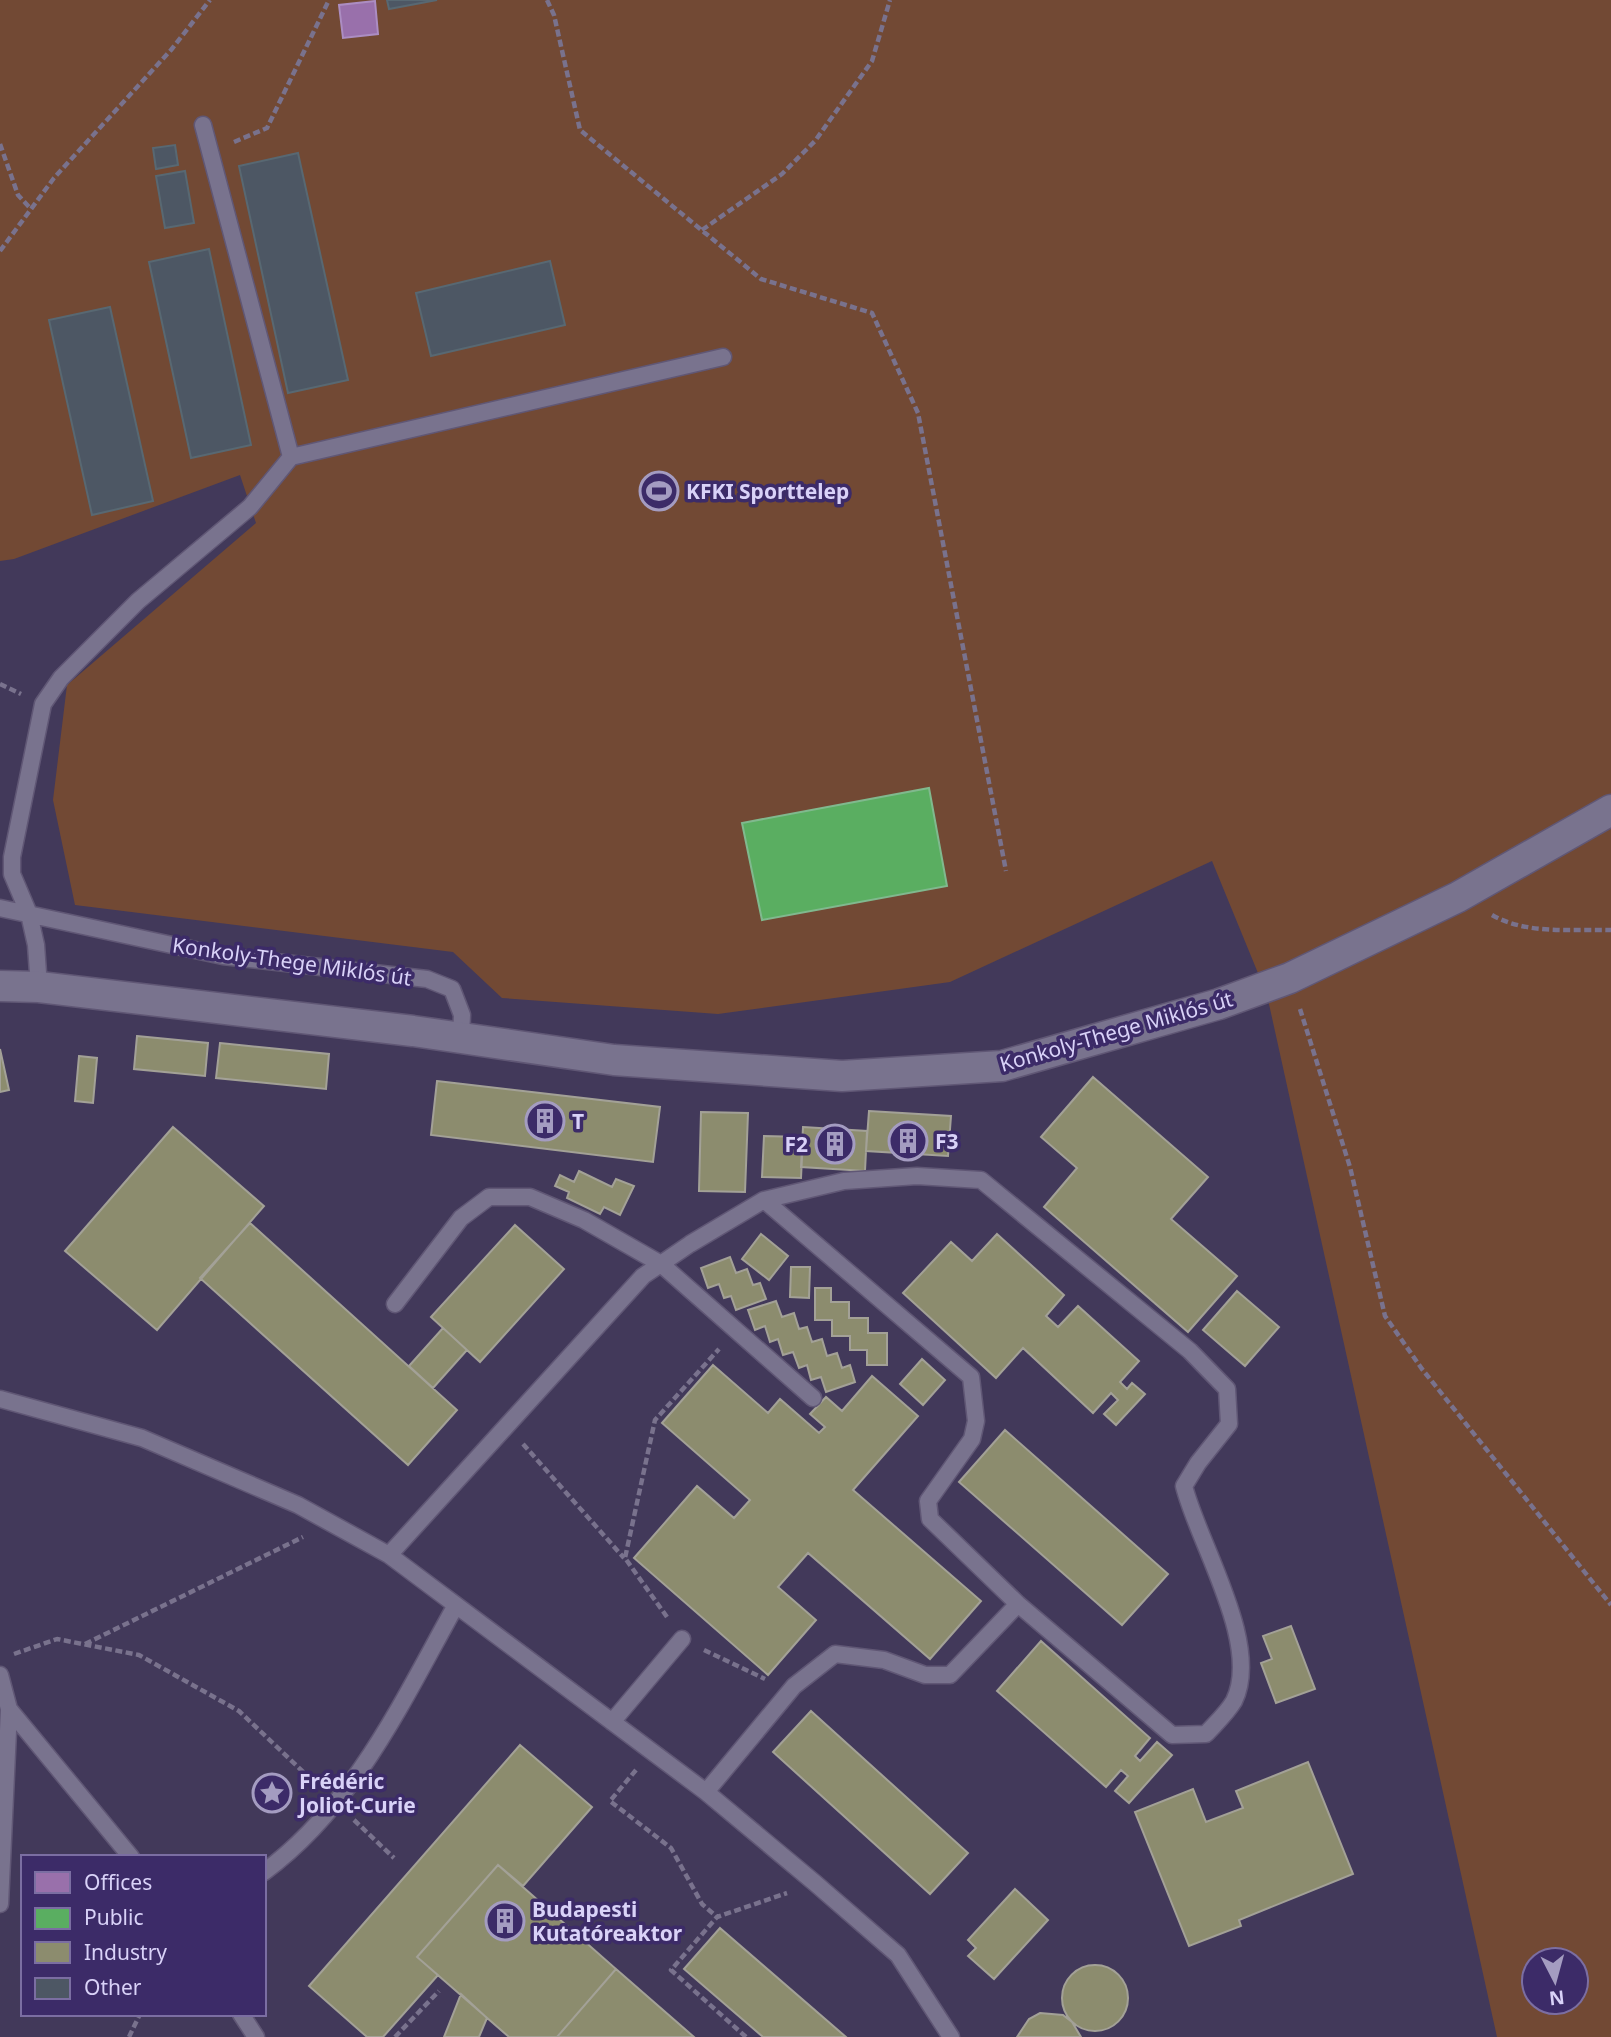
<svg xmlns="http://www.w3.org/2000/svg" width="1611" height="2037" font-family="'Noto Sans',sans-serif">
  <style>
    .green { fill: #724934; fill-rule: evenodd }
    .offices { fill: #9970ab; stroke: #ac8dc2; stroke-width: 2 }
    .public { fill: #5aae61; stroke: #80b98e; stroke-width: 2 }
    .industry { fill: #8c8c6e; stroke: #a3a197; stroke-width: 2 }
    .building { fill: #4d5764; stroke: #586872; stroke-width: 2 }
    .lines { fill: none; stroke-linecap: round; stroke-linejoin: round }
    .lane-casing { stroke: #605775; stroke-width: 19 }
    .street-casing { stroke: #605775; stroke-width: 33 }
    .path { stroke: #79728d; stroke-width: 4.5; stroke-dasharray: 7 3.5; stroke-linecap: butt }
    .lane { stroke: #79738e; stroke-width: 16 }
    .street { stroke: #79738e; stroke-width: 30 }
    .labels { text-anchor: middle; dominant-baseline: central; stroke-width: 7; stroke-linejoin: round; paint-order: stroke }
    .poi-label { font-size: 21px; font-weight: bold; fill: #d9d2f8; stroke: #3c2b68; text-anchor: start }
    .street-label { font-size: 21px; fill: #d9d2f8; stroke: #3c2b68 }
  </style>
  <rect width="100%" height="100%" fill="#42395a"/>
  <path class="green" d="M0 0H1611V2037H1497L1267 995 1212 861 950 982 718 1014 502 998 453 952 75 905 53 800 67 685 256 523 240 475 14 559 0 561ZM1534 1960H1576V2002H1534Z"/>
  <path class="offices" d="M375 1 378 34 343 38 339 5Z"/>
  <path class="public" d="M929 788 947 886 762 920 742 823Z"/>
  <path class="industry" d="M137 1036 208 1043 205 1076 134 1069Z
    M220 1043 329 1054 326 1089 216 1078Z
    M0 1049 9 1090 0 1092Z
    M79 1056 97 1058 93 1103 75 1101Z
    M1093 1077 1208 1177 1171 1219 1237 1276 1188 1332 1044 1207 1077 1168 1041 1137Z
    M437 1081 660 1107 653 1162 431 1135Z
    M869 1111 951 1116 948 1156 866 1151Z
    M701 1112 748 1113 745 1192 699 1191Z
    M173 1127 264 1206 157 1330 65 1251Z
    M803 1127 867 1131 865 1171 801 1167Z
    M764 1136 803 1137 801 1178 762 1177Z
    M579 1171 612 1187 616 1179 634 1186 620 1215 604 1207 600 1214 567 1198 569 1192 555 1186 560 1175 574 1182Z
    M250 1223 457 1410 408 1465 200 1278Z
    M515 1225 564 1269 480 1362 431 1317Z
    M761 1234 788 1256 769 1280 742 1259Z
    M997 1234 1064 1295 1046 1316 1058 1327 1078 1306 1139 1361 1120 1382 1127 1389 1132 1383 1145 1394 1116 1425 1104 1414 1118 1400 1111 1393 1093 1413 1023 1348 996 1378 903 1293 951 1242 972 1261Z
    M730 1257 736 1273 747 1269 753 1285 760 1283 766 1299 736 1310 731 1296 724 1298 719 1284 708 1288 701 1268Z
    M791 1267H810L809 1298 790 1297Z
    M815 1288H831V1302H849V1318H868V1333H887V1365H867V1350H850V1336H832V1320H815Z
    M1237 1291 1279 1327 1245 1366 1203 1330Z
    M776 1301 782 1317 794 1313 799 1329 807 1327 812 1342 822 1339 827 1356 837 1353 842 1368 850 1365 855 1382 826 1392 821 1377 811 1380 807 1365 799 1368 793 1352 783 1355 778 1339 770 1342 765 1326 755 1330 748 1310Z
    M443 1328 467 1350 433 1388 409 1366Z
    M922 1359 945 1380 923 1405 900 1384Z
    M713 1365 768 1413 780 1399 819 1433 825 1427 810 1414 826 1397 842 1411 872 1376 918 1416 853 1490 981 1601 930 1659 808 1553 778 1587 816 1620 768 1675 634 1558 697 1486 734 1518 750 1500 662 1423Z
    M1005 1430 1168 1574 1122 1625 959 1482Z
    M1291 1626 1315 1689 1276 1703 1261 1663 1272 1659 1263 1636Z
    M1041 1641 1150 1738 1135 1756 1140 1761 1157 1742 1172 1755 1129 1803 1115 1791 1128 1776 1121 1770 1106 1787 997 1691Z
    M811 1711 968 1853 930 1894 773 1752Z
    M520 1745 592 1807 523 1886 498 1865 417 1957 438 1975 383 2037H367L309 1986Z
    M1308 1762 1353 1874 1239 1920 1241 1926 1189 1946 1135 1812 1193 1789 1206 1822 1243 1808 1236 1791Z
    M498 1865 616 1969 557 2037H509L417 1957Z
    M1015 1889 1048 1920 994 1979 968 1956 976 1948 968 1940Z
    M720 1928 846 2037H763L684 1969Z
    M1062 1998a33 33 0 1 1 66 0a33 33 0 1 1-66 0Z
    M616 1969 694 2037H557Z
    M461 1994 487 2018 479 2037H444Z
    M1040 2013 1063 2015 1072 2022 1081 2037H1017L1029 2019Z"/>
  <path class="building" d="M387 0H437L389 9Z
    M175 145 178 165 156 169 153 148Z
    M298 153 348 380 288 393 239 166Z
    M185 171 194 223 165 228 156 176Z
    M209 249 251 445 191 458 149 262Z
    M550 261 565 325 431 356 416 293Z
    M110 307 153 501 92 515 49 320Z"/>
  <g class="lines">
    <defs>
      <path id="lane" d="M203 125 291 457
        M0 908 223 956 427 979 452 989 462 1015 461 1037
        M39 987 36 945 29 914 12 874V857L43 704 61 678 138 601 250 507 291 457 723 357
        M395 1304 461 1218 489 1197H530L584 1220 661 1264 813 1398
        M0 1399 142 1438 298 1505 389 1555 706 1792 815 1883 898 1955 951 2037
        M389 1555 643 1276 690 1244 764 1200 844 1181 917 1176 981 1180 1190 1351 1227 1389 1229 1424 1198 1463 1184 1486C1198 1543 1262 1644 1234 1701 1227 1713 1215 1724 1206 1734L1172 1735 1018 1604 930 1519 928 1501 972 1439 976 1421 971 1377 764 1200
        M0 1675 9 1709 0 1904
        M9 1709 131 1857
        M612 1722 682 1639
        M706 1792 794 1686 835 1654 884 1660 925 1675H950L1018 1604
        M264 1872C355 1805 403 1700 456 1605
        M241 2014 256 2037"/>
      <path id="street" d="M0 986 39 987 413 1031 614 1060 842 1076 1002 1066 1219 1004 1290 978 1458 897 1611 810"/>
    </defs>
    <use href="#lane" class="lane-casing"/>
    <use href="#street" class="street-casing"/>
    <path class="path" d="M547 0 554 15 580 130 761 279 872 313 918 413 1006 871
      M234 142 267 128 329 0
      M0 144 18 195 31 209
      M702 230 782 174 815 141 872 61 890 0
      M0 251 54 178 171 50 210 0
      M0 684 21 694
      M1492 915C1527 935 1572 929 1611 930
      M1300 1009 1350 1167 1385 1316 1422 1369 1611 1605
      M523 1444 624 1558
      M667 1617 625 1558 655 1420 719 1349
      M85 1644 303 1537
      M704 1650 765 1679
      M14 1654 57 1639 139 1655 239 1711 317 1785
      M636 1770 610 1801 671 1848 702 1904 717 1917
      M354 1820 394 1858
      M129 2037 140 2014
      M395 2037 439 1991
      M746 2037 671 1970 717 1917 787 1893"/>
    <use href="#lane" class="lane"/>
    <use href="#street" class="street"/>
  </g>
  <defs>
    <symbol id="stadium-ring" viewBox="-11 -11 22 22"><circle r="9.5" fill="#3c2b68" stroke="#a49cc1" stroke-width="1.5"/><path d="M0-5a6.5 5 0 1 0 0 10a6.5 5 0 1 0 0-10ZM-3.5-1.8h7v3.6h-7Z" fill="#a49cc1"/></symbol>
    <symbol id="building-ring" viewBox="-11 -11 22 22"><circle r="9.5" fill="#3c2b68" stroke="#a49cc1" stroke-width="1.5"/><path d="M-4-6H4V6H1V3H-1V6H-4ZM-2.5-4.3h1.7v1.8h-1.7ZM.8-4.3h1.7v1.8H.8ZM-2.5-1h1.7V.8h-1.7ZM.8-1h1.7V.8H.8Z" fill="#a49cc1"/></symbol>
    <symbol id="sight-ring" viewBox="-11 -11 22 22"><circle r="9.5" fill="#3c2b68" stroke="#a49cc1" stroke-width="1.5"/><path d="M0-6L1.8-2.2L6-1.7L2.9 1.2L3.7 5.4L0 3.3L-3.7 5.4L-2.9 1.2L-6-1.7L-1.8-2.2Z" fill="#a49cc1"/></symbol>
  </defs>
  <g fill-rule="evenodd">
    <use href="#stadium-ring" x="637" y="469" width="44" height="44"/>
    <use href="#building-ring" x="523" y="1099" width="44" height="44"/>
    <use href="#building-ring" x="886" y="1119" width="44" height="44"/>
    <use href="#building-ring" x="813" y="1122" width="44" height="44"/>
    <use href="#sight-ring" x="250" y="1771" width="44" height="44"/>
    <use href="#building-ring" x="483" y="1899" width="44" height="44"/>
  </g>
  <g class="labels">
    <g class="poi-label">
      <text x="686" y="491">KFKI Sporttelep</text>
      <text x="572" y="1121">T</text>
      <text x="935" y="1141">F3</text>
      <text x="808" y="1144" text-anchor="end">F2</text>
      <text x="299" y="1781">Frédéric<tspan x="299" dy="24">Joliot-Curie</tspan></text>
      <text x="532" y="1909">Budapesti<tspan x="532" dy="24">Kutatóreaktor</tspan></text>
    </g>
    <g class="street-label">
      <text transform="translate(292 961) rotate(8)">Konkoly-Thege Miklós út</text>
      <text transform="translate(1116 1031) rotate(-16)">Konkoly-Thege Miklós út</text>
    </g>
  </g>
  <rect x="21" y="1855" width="245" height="161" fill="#3c2b68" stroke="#7b6ea2" stroke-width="2"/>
  <rect x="35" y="1872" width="35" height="21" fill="#9970ab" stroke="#7b6ea2" stroke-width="2"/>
  <text x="84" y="1890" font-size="21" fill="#d9d2f8">Offices</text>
  <rect x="35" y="1908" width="35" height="21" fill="#5aae61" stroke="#7b6ea2" stroke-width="2"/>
  <text x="84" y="1925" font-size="21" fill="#d9d2f8">Public</text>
  <rect x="35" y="1942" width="35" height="21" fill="#8c8c6e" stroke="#7b6ea2" stroke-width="2"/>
  <text x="84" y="1960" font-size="21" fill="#d9d2f8">Industry</text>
  <rect x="35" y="1978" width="35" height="21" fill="#4d5764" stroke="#7b6ea2" stroke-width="2"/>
  <text x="84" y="1995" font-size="21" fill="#d9d2f8">Other</text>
  <g transform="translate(1555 1981) rotate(174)"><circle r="33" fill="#3c2b68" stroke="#7b6ea2" stroke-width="2"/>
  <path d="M0-5L12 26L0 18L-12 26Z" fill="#a49cc1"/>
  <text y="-10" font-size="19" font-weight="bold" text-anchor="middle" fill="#d9d2f8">N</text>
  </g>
</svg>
